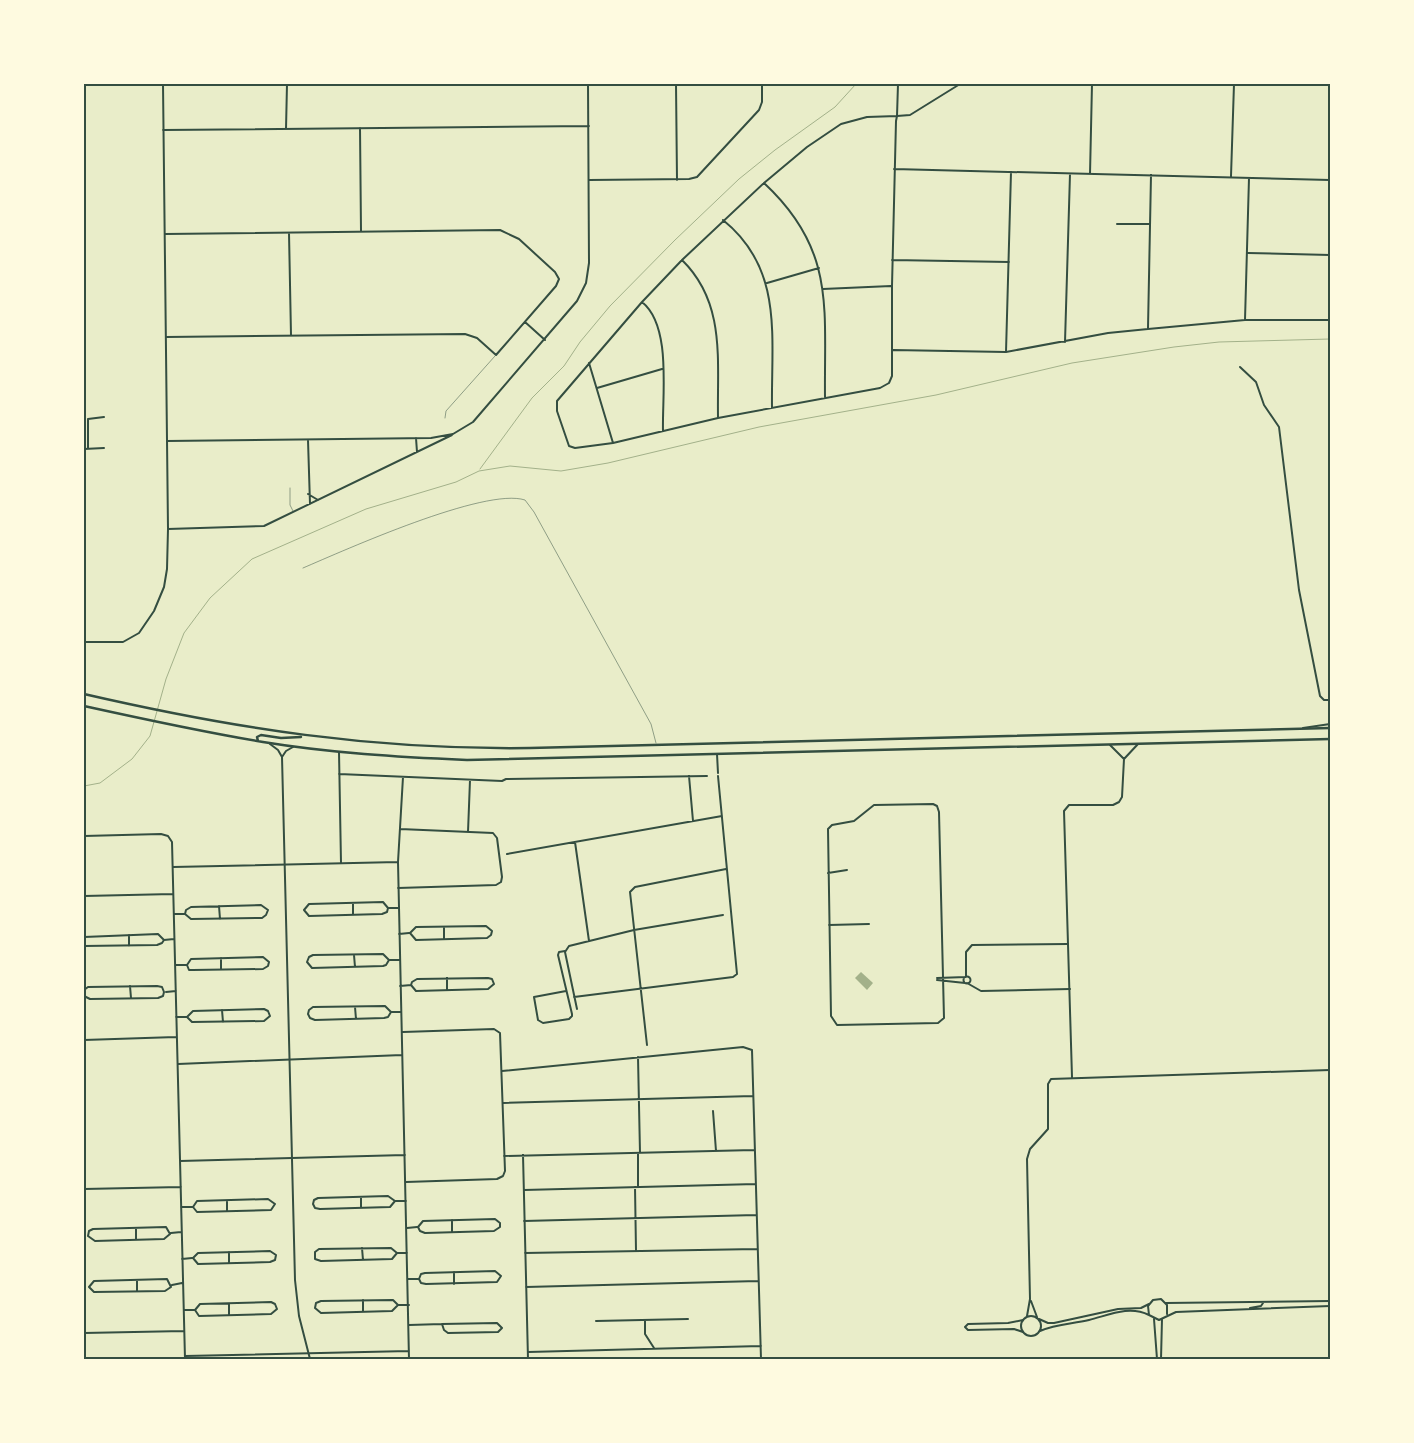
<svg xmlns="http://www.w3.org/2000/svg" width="1414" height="1443" font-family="Overpass,sans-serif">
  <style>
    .water { fill: #a3b18a }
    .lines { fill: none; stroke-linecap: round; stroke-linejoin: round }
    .stream { stroke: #a3b18a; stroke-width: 1 }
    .service { stroke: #344e41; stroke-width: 0.5 }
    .minor { stroke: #344e41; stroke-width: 2 }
    .tertiary { stroke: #344e41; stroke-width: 2 }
    .primary { stroke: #344e41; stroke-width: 2.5 }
    .neatline { fill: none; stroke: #344e41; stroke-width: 2 }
  </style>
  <rect width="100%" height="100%" fill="#e9edc9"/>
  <path class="water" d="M861 972 873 983 867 990 855 978Z"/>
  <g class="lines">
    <path class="stream" d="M480 469 532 398 564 366 580 342 610 306 675 240 739 179 775 150 835 107 856 84
      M84 786 100 783 132 759 150 736 166 679 184 633 210 598 252 559 366 509 456 482 479 471 510 466 561 471 608 463 759 427 936 395 1072 363 1174 347 1219 342 1330 339"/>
    <path class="service" d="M445 418 446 411 495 356
      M290 488V505L293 511
      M303 568C345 550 485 487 525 500L534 512 651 724 656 743"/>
    <path class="minor" d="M676 84 677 180
      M898 84 897 116 896 121 892 286V376L889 383 880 388 718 418 613 443 575 448 569 446 557 411V401L642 302 682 260 764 183 807 147 841 124 867 117 897 116 910 115 960 84
      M360 128 361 231
      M286 129 287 84
      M163 130 589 126
      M894 169 1330 180
      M1090 174 1092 84
      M1231 176 1234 84
      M589 180 689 179 697 177 759 110 762 102V84
      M764 183C836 250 824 308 825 397
      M723 220C784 269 771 337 772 408
      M1117 224H1150
      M289 233 291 335
      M165 234 500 230 519 239 555 272 559 279 556 286 496 355 477 338 465 334 166 337
      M1248 253 1330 255
      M682 260C726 303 717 360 718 417
      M892 260 1009 262
      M767 283 819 268
      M823 289 891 286
      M642 302C672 326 662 395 663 431
      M1245 320 1249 178
      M525 322 545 340
      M1148 328 1151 175
      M1065 342 1070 174
      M893 350 1006 352 1108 333 1148 329 1245 320H1330
      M1006 352 1011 172
      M589 363 613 443
      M1240 367 1256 382 1264 405 1279 427 1299 590 1320 696 1324 700H1330
      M597 388 662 369
      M416 438 417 452
      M308 440 310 504
      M167 441 431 438 453 434 473 422 577 301 586 283 589 263 588 84
      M84 449 104 448
      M88 449V419L104 417
      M308 494 318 500
      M168 529 264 526 452 435
      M84 642H123L139 633 154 611 164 587 167 569 168 529 163 84
      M1303 728 1330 724
      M339 752 341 863
      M717 754 718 773
      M339 774 502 781 506 779 707 776
      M689 776 693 821
      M403 777 398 862 409 1359
      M933 804 937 806 939 812 944 1018 938 1023 837 1025 831 1016 828 829 832 825 854 821 874 805Z
      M468 832 470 780
      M84 836 161 834 168 836 172 842 185 1359
      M575 842 589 941
      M507 854 722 816
      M173 867 398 862
      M828 873 847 870
      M398 888 496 885 501 882 502 877 497 838 493 833 400 829
      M84 896 173 894
      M383 902 388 908 387 912 382 914 309 916 304 910 309 904Z
      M353 903V915
      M261 905 268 910 266 915 262 918 191 919 185 914 186 910 191 907Z
      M219 906 220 919
      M389 908H399
      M174 914H185
      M829 925 869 924
      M486 926 492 931 491 935 487 938 416 940 410 933 416 927Z
      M444 927V939
      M399 934 409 933
      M129 935V946
      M84 937 158 934 164 940 162 943 157 945 84 946
      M164 940 174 939
      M565 951 559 952 558 955 572 1014V1016L569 1019 543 1023 538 1020 534 997 566 991
      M383 954 389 960 386 965 383 966 312 968 307 962 309 957 313 955Z
      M354 955 355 967
      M263 957 269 962 268 966 263 969 193 970H189L187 965 191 959Z
      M221 958V969
      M389 960H400
      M175 965H187
      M966 976V952L972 945 1068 944
      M963.5 980a3.5 3.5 0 1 1 7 0a3.5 3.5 0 1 1-7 0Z
      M447 978V990
      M488 978 492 979 494 984 488 989 416 991 411 985 412 982 417 979Z
      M937 978 966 977
      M937 980 965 983
      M967 983 981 991 1070 989
      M130 986 131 998
      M400 986 411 985
      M84 990 88 987 157 986 162 987 164 992 163 996 158 998 90 999 84 996
      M166 992 176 991
      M574 997 733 977 737 974 718 776
      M385 1006 391 1012 388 1017 384 1018 315 1020 310 1018 308 1014 309 1010 313 1007Z
      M355 1007 356 1019
      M264 1009 268 1011 270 1016 264 1021 192 1022 187 1017 193 1011Z
      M577 1009 565 952 569 946 634 930 723 915
      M222 1010 223 1022
      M391 1012H401
      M176 1017H187
      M403 1032 494 1029 500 1033 505 1171 503 1176 497 1179 406 1182
      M84 1040 176 1037
      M647 1045 630 892 635 887 726 869
      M638 1057 640 1153
      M178 1064 402 1055
      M502 1071 743 1047 752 1050 761 1359
      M503 1103 753 1096
      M713 1111 716 1151
      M523 1155 528 1359
      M504 1156 754 1150
      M180 1161 405 1155
      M635 1187 636 1251
      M638 1187V1153
      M84 1189 181 1187
      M524 1190 756 1184
      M388 1196 395 1201 390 1207 320 1209 315 1208 313 1204 314 1200 318 1198Z
      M361 1197V1208
      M268 1199 275 1204 271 1210 197 1212 193 1207 197 1201Z
      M227 1201V1211
      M395 1201H406
      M181 1207H192
      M495 1219 500 1223V1227L494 1231 425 1233 420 1231 418 1227 423 1221Z
      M452 1220V1232
      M524 1221 756 1215
      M166 1227 170 1234 164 1239 95 1241 88 1236 89 1231 93 1229Z
      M136 1228V1240
      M407 1228 417 1227
      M171 1233 181 1232
      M362 1248 363 1260
      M391 1248 397 1253 392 1259 321 1261 315 1259V1252L319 1249Z
      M270 1251 276 1255 275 1260 270 1262 198 1264 193 1258 198 1253Z
      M229 1252V1262
      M397 1253H407
      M525 1253 757 1249
      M182 1259 192 1258
      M495 1271 501 1276 497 1282 426 1284 421 1283 419 1279 421 1274 425 1273Z
      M454 1272V1284
      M167 1279 171 1287 165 1291 94 1292 89 1287 94 1281Z
      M408 1279H418
      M137 1280V1291
      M172 1285 182 1283
      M526 1287 758 1281
      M363 1300V1312
      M271 1302 275 1304 277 1309 271 1314 199 1316 195 1310 200 1304Z
      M229 1304V1315
      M398 1305 393 1300 321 1301 316 1303 315 1308 321 1313 392 1311 398 1305H409
      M184 1310H194
      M1023 1320 1008 1323 968 1324 965 1327 968 1330 1014 1329 1023 1332
      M596 1321 688 1319
      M645 1321V1334L654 1348
      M497 1323 502 1328 498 1332 448 1333 444 1330 442 1324Z
      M409 1325 442 1324
      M84 1333 184 1331
      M528 1352 761 1346
      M185 1356 409 1351"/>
    <path class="tertiary" d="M270 744 278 750 282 757 295 1280 299 1316 310 1359
      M1110 745 1124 759
      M282 757 286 751 293 747
      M1072 1077 1064 811 1069 805H1113L1119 802 1122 797 1124 759 1138 744
      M1031 1301 1037 1317
      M1166 1303 1330 1301
      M1250 1308 1261 1306 1263 1303
      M1167 1314V1305L1161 1299 1153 1300 1148 1306 1149 1315 1159 1320 1176 1312 1330 1306
      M1021 1326a10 10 0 1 1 20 0a10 10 0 1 1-20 0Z
      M1027 1316 1030 1299 1027 1159 1030 1149 1048 1129V1084L1051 1079 1330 1070
      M1039 1319 1048 1323H1054L1118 1309 1141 1308 1149 1304
      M1154 1319 1157 1359
      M1040 1331C1056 1324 1072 1324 1089 1320 1109 1315 1129 1305 1149 1315
      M1161 1359 1162 1319"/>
    <path class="primary" d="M84 694C236 729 373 750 530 748L1330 728
      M84 706C143 719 203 732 263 742 330 753 398 757 467 760L1330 739
      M258 741 257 737 261 735 281 738 301 737"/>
  </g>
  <rect width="1414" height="1443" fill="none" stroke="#fefae0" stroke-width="170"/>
  <rect x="85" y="85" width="1244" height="1273" class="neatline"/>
</svg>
